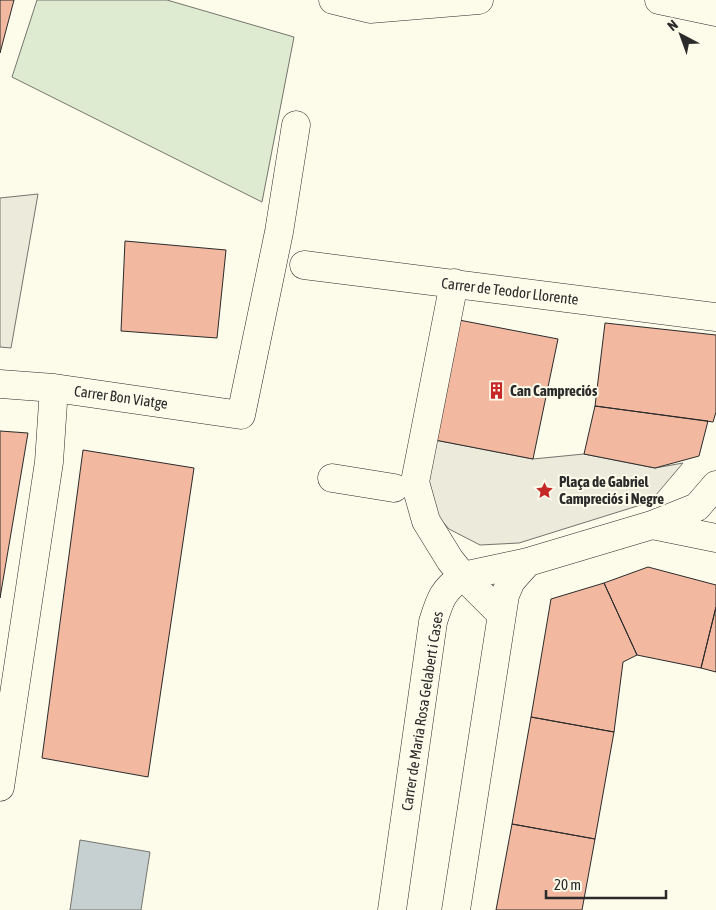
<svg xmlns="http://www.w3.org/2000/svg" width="716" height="910" font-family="'Asap Condensed',sans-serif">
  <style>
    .green { fill: #deebd1; stroke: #74746e }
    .parking { fill: #eceadb; stroke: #74746e }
    .water { fill: #c7d0d0; stroke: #74746e }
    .building { fill: #f2b8a0; stroke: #2b2b2b }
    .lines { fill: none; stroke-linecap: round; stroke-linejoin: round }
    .minor-casing { stroke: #2b2b2b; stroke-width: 29 }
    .minor { stroke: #fdfbea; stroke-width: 28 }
    .labels { text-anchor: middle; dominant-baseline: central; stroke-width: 4; stroke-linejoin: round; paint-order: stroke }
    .street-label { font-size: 15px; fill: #2b2b2b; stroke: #fdfbea }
    .poi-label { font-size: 15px; font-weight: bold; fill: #2b2b2b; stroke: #fdfbea; text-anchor: start }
  </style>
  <rect width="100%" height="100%" fill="#fdfbea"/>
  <path class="green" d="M37 0H167L294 37 262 202 12 77Z"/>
  <path class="parking" d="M38 194 11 348 0 347V198Z
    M435 440 533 459 584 454 655 468 683 463 650 502 519 543 480 545 449 529 429 506V478Z"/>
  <path class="water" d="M80 840 150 852 141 910H70Z"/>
  <path class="building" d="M0 0H14L0 53Z
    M125 241 226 250 217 338 121 331Z
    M459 320 558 339 533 459 435 440Z
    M605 323 716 335V412L713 422 595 406Z
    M595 406 708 421 699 456 655 468 584 454Z
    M0 431 28 433 0 598Z
    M83 450 194 468 148 777 42 758Z
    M648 567 716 585V607L701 668 637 655 604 583Z
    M604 583 637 655 623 662 614 732 531 717 551 599Z
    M716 607V672L701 668Z
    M531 717 614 732 595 839 512 824Z
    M512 824 595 839 582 910H496Z"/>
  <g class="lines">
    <defs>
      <path id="minor" d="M333 0 370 9 479 0
        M659 0 716 12
        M304 265 716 317
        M454 283 415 482 426 521 450 560 463 576 528 562 652 525 697 507 716 485
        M0 384 54 388 241 415 279 232 296 125
        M332 478 394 488
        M652 525 716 538
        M0 787 49 462 54 388
        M392 910 433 622C440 599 443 590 463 576L501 614
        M456 910 505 595 511 581 528 562"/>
    </defs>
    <use href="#minor" class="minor-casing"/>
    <use href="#minor" class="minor"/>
  </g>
  <defs>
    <symbol id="building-bare" viewBox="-9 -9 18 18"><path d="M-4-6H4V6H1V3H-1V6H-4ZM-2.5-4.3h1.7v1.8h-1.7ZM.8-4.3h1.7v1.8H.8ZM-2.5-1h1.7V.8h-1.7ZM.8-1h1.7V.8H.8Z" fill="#c62828" stroke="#fdfbea" stroke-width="2.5" paint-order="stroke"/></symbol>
    <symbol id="sight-bare" viewBox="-9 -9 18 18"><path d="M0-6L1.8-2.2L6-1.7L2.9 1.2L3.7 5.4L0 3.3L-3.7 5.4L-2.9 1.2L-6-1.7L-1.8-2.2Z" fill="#c62828" stroke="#fdfbea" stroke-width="2.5" paint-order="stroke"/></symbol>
  </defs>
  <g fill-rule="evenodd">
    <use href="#building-bare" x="484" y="378" width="25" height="25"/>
    <use href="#sight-bare" x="532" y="478" width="25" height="25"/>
  </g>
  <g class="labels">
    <g class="street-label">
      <text transform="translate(510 291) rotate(7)">Carrer de Teodor Llorente</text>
      <text transform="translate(121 397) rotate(8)">Carrer Bon Viatge</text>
      <text transform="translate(422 711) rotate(-81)">Carrer de Maria Rosa Gelabert i Cases</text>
    </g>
    <g class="poi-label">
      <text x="510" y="390">Can Campreciós</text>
      <text x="559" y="481">Plaça de Gabriel<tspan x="559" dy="17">Campreciós i Negre</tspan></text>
    </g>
  </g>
  <g transform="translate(681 35) rotate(319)" stroke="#fdfbea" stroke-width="4" paint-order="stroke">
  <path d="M0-4L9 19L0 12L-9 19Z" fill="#2b2b2b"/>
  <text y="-8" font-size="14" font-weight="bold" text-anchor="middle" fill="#2b2b2b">N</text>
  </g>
  <path d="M546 890v8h120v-8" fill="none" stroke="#2b2b2b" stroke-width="2.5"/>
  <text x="554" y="890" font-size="15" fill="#2b2b2b" stroke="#fdfbea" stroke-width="4" paint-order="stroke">20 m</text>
</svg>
